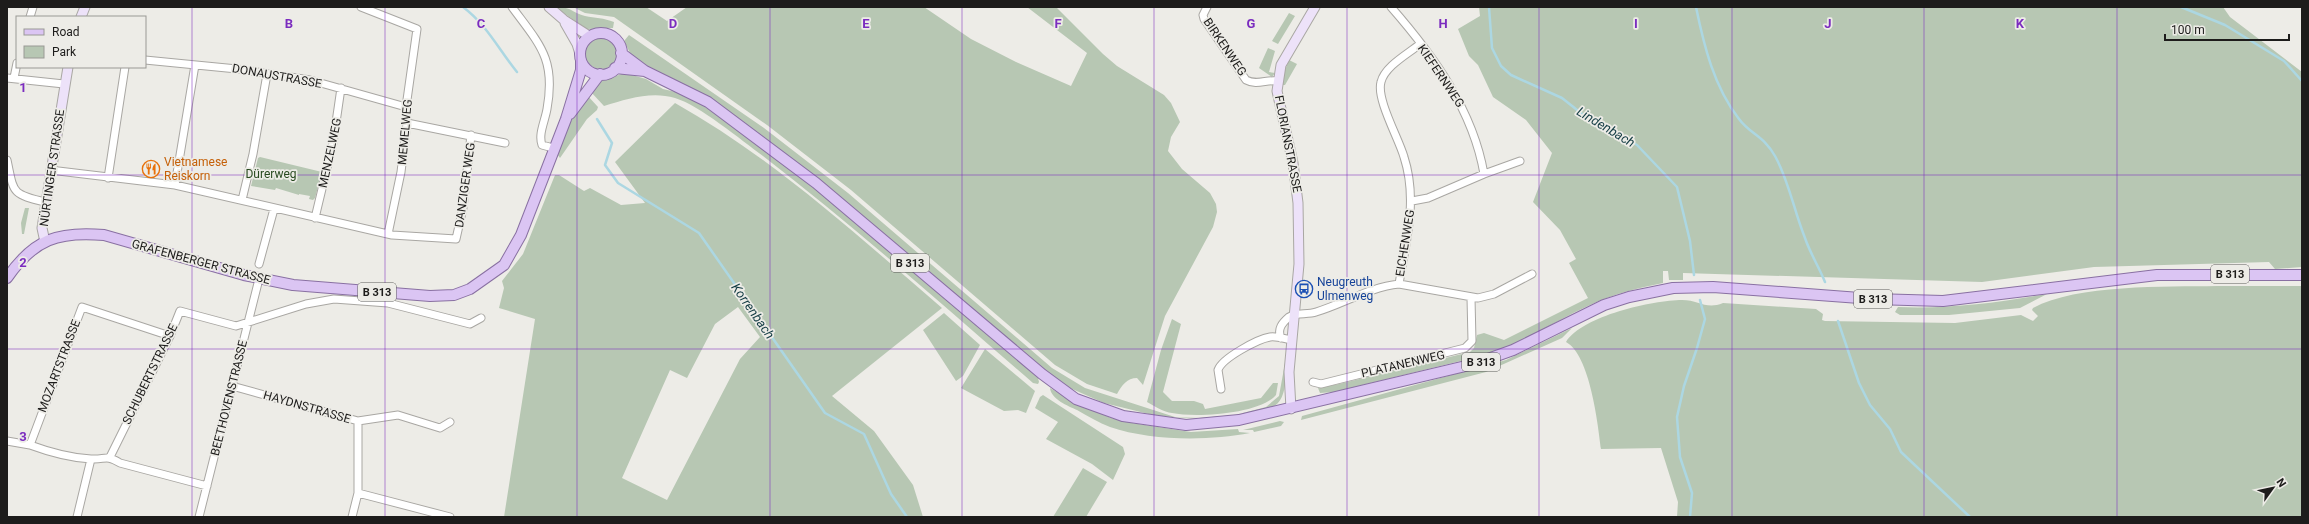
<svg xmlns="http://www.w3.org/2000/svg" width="2309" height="524" font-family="Roboto,sans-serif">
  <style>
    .green { fill: #b7c7b3; fill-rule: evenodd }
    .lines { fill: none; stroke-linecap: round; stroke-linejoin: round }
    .stream { stroke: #acd7e2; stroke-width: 2.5 }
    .street-casing { stroke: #a9a7a3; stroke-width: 9 }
    .secondary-casing { stroke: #a9a7a3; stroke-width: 11 }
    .primary-casing { stroke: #8970a2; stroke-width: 12 }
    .street { stroke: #fff; stroke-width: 7 }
    .secondary { stroke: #ede2f9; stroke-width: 9 }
    .primary { stroke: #dbc5f3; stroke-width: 10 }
    .grid { fill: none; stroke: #7b2cbf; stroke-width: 1; stroke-opacity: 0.55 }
    .labels { text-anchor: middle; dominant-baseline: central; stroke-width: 3.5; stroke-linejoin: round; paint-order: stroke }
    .shield { fill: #edece7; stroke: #5b5a58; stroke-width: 1 }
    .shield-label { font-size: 11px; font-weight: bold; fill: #1d1c1b }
    .street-label { font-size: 12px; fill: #1d1c1b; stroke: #edece7 }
    .food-label { font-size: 12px; fill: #c56008; stroke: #edece7; text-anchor: start }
    .park-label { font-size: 12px; fill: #284a20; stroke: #edece7 }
    .transit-label { font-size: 12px; fill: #164399; stroke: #edece7; text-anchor: start }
    .water-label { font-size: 13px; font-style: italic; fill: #133c44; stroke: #edece7 }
    .grid-label { font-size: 13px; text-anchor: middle; font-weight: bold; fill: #7b2cbf; stroke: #edece7; stroke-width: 3.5; stroke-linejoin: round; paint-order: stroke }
  </style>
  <rect width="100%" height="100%" fill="#edece7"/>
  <path class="green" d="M555 7C572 7 571 12 585 16 595 18 604 18 614 22L613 28 587 29Z
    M573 7H646L667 21 687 7H924L971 39 1016 62 1071 86 1087 53 1027 7H1056L1103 54 1117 66 1164 95 1171 103 1180 122 1171 137 1168 151 1182 169 1210 193 1216 204 1217 212 1213 227 1165 316 1143 385 1137 378C1127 378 1122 385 1117 394L1087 384 1055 365 851 190 767 125 614 17 585 13Z
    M1479 7H2223L2230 17 2302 72V267L2275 269 2269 262 2094 267 1982 282 1683 273V280H1669L1668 271H1663V283C1638 288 1613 294 1590 305 1557 320 1527 340 1493 353L1334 392 1320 393 1318 388 1339 384 1470 352 1474 348 1477 335 1484 333 1504 340 1588 298 1569 263 1576 259 1560 230 1533 202 1552 153 1526 120 1493 97 1478 65 1469 56 1458 29 1480 16Z
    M1289 13 1295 16 1278 44 1272 41Z
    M629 35 764 128 848 193 1052 368 1085 388 1175 417 1199 418 1235 415 1201 419 1157 416 1104 403 1063 385 1009 342 819 179 710 98 652 70 632 57 624 41Z
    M585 53a16 16 0 1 1 32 0a16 16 0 1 1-32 0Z
    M1268 48 1275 51 1269 72 1275 73 1272 77 1259 68Z
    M1289 60 1297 64 1285 85H1282L1283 75Z
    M625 73 646 79 663 89 680 93 709 109 740 131 812 186 886 247 1038 378 1039 382 1038 384 1033 383C944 306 856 228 763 156 741 140 699 105 675 98 651 91 627 99 604 106L590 91 603 80Z
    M587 95 598 107 597 110 587 119 560 158 557 154 571 121Z
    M675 103C773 158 858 236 942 308L832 396 874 431 913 485 923 517H504L535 319 499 308 504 288 502 281 523 254 555 175H559L584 191 590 188 621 205 645 203 615 162ZM738 307 760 337 740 359 667 500 622 478 670 370 687 378 715 324Z
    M260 157 322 172 315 198 313 200 309 199 310 196 299 194V195L276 188 275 190 251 186 258 158Z
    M25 208H29L24 234H22L21 223Z
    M2217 286H2302V517H1677L1678 502 1661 448 1601 449C1598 424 1590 355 1566 342 1582 316 1653 300 1682 300 1699 300 1706 310 1723 303L1816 309 1823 314 1822 320 1825 321 1955 323 2021 315 2033 321 2038 316 2032 310 2033 308C2077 284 2166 287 2217 286Z
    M2047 294 2020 308 1949 315H1900L1895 312 1898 307C1949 309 1997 303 2047 294Z
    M944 313 980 345 963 376 956 381 923 330Z
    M1172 319 1181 324 1163 392 1172 401H1194L1203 404 1205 409 1261 398 1273 383H1278L1276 395C1260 414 1196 418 1172 413 1164 412 1154 406 1147 402L1161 350Z
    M1572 328 1562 338 1486 372 1301 420 1302 416 1506 360Z
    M985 349 1035 391 1026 413 1018 410 1004 411 961 388Z
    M1287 352C1288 360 1286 369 1286 377 1283 413 1270 408 1239 414L1266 407 1279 396Z
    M1050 388 1076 403 1111 418 1132 423 1191 432 1238 429 1239 432 1250 433C1208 441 1151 441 1110 427 1099 423 1088 416 1077 410 1068 406 1051 399 1050 388Z
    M1043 395 1123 447 1125 454 1113 480 1092 464 1046 439 1058 422 1035 408 1040 397Z
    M1280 421 1284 422 1281 426 1254 432 1253 430H1243Z
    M1083 468 1107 482 1086 517H1053Z"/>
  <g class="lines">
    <path class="stream" d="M463 7C487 25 499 50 517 72
      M1489 7 1492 48 1501 66 1511 75 1562 98 1586 117 1637 145 1677 187 1690 241 1694 275
      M1696 7C1704 46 1714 87 1739 119 1750 134 1764 136 1775 156 1789 181 1794 211 1805 238 1810 253 1819 267 1825 282
      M2181 7 2225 25 2284 61 2302 81
      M597 119 612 143 605 165 618 183 699 233 825 413 864 434 891 494 907 517
      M1838 321 1859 383 1870 405 1890 429 1901 452 1970 517
      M1690 517 1692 493 1680 457 1677 417 1684 386 1697 348 1705 319 1700 300"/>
    <defs>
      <path id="street" d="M361 7 417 29 406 107 407 123 401 172 388 234
        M512 7C540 45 556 59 547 109 545 121 538 134 542 145L553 148
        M1207 7 1203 15 1204 19 1246 80C1257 86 1267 79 1278 81
        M1391 7C1433 55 1473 110 1484 174L1520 161
        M30 17 33 7
        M145 60 237 69 310 80 406 107
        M7 78 64 84
        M14 78 17 63
        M407 123 505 143
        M7 160C14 193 11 194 45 202
        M50 170 175 185 392 235 456 239 463 208 471 135
        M108 178 125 67
        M175 185 195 65
        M242 200 253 154 267 74
        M1412 201 1428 198 1484 174
        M315 218 333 143 341 88
        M259 264 274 209
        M1399 284 1478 298 1494 294 1532 274
        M1281 338C1277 329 1282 323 1289 317 1296 312 1307 315 1316 312 1343 304 1370 287 1399 284 1406 241 1418 200 1404 157 1399 139 1376 99 1381 82 1385 66 1408 54 1420 44
        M1313 382 1321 384 1465 348 1472 341 1471 298
        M232 386 358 421 398 415 440 428 450 422
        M1221 389 1218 370C1222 358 1258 339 1270 337 1277 336 1285 339 1292 340
        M7 441 30 445 82 307 170 336
        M30 445C49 452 71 458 91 459 106 460 105 454 120 463L207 486
        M110 457 170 336 180 311 236 326 306 304 334 299 388 303 470 324 481 318
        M358 493 450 517
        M77 517 91 459
        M199 517 259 279
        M352 517 358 493V421"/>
      <path id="secondary" d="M549 7 564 20 589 36
        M81 17 85 7
        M565 23 577 44 580 54
        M45 242 42 228 68 67
        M1291 409 1289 372 1299 264 1298 203 1293 163 1277 91 1281 65 1315 7"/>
      <path id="primary" d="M580 54a21 21 0 1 1 42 0a21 21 0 1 1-42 0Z
        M621 53 645 71 708 102 816 183 1042 374 1076 399 1123 416 1186 425 1239 420 1474 364 1513 350 1604 305 1629 297 1673 288 1713 287 1873 299 1943 301 2157 275H2302
        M615 68 645 71
        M570 114 600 74
        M7 278C34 239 58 231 104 235L244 275 293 285 430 296 454 295 470 289 504 265 521 235 566 119 581 70V60"/>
    </defs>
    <use href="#street" class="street-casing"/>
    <use href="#secondary" class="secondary-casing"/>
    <use href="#primary" class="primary-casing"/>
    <use href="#street" class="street"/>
    <use href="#secondary" class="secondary"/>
    <use href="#primary" class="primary"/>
  </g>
  <path class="grid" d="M192 7V517M385 7V517M577 7V517M770 7V517M962 7V517M1154 7V517M1347 7V517M1539 7V517M1732 7V517M1924 7V517M2117 7V517M7 175H2302M7 349H2302"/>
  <defs>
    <symbol id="restaurant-ring" viewBox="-11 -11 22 22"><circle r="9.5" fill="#edece7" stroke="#e8710a" stroke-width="1.5"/><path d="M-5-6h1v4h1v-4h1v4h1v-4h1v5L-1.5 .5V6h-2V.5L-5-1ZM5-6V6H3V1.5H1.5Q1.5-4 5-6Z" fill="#e8710a"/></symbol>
    <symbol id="bus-ring" viewBox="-11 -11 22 22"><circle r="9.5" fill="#edece7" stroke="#1a4fb4" stroke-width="1.5"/><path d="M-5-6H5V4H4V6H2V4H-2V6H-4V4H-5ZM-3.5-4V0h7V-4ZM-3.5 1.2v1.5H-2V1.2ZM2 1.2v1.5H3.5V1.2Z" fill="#1a4fb4"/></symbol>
  </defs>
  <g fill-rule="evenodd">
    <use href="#restaurant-ring" x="141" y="159" width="20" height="20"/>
    <use href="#bus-ring" x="1294" y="279" width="20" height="20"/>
  </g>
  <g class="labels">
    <g class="shield">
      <rect x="891" y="254" width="38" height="18" rx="3"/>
      <rect x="2211" y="265" width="38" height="18" rx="3"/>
      <rect x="358" y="283" width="38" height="18" rx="3"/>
      <rect x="1854" y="290" width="38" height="18" rx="3"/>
      <rect x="1462" y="353" width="38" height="18" rx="3"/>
    </g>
    <g class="shield-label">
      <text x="910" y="263">B 313</text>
      <text x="2230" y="274">B 313</text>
      <text x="377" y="292">B 313</text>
      <text x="1873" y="299">B 313</text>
      <text x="1481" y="362">B 313</text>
    </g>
    <g class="street-label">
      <text transform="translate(1225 47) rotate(56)">BIRKENWEG</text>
      <text transform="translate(277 76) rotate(10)">DONAUSTRASSE</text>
      <text transform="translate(1441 76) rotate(56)">KIEFERNWEG</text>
      <text transform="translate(405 132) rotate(-85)">MEMELWEG</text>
      <text transform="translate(1288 144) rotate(79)">FLORIANSTRASSE</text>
      <text transform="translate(330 153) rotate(-78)">MENZELWEG</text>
      <text transform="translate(52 168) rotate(-82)">NÜRTINGER STRASSE</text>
      <text transform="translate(465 185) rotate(-82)">DANZIGER WEG</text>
      <text transform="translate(1405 243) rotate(-81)">EICHENWEG</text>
      <text transform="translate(201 262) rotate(15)">GRAFENBERGER STRASSE</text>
      <text transform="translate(1403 364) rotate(-13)">PLATANENWEG</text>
      <text transform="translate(59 366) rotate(-69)">MOZARTSTRASSE</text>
      <text transform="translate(150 374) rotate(-64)">SCHUBERTSTRASSE</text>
      <text transform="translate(229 398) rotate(-76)">BEETHOVENSTRASSE</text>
      <text transform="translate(307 407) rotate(16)">HAYDNSTRASSE</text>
    </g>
    <g class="food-label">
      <text x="164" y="162">Vietnamese<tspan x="164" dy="14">Reiskorn</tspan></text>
    </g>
    <g class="park-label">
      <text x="271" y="174">Dürerweg</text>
    </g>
    <g class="transit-label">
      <text x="1317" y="282">Neugreuth<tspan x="1317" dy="14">Ulmenweg</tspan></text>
    </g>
    <g class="water-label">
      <text transform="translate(1606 127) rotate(31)">Lindenbach</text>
      <text transform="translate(753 311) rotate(55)">Korrenbach</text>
    </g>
  </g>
  <g class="grid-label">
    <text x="289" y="28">B</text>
    <text x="481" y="28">C</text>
    <text x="673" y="28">D</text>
    <text x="866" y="28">E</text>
    <text x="1058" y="28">F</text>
    <text x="1251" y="28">G</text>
    <text x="1443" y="28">H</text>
    <text x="1636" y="28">I</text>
    <text x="1828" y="28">J</text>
    <text x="2020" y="28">K</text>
    <text x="23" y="92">1</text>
    <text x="23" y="267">2</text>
    <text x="23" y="441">3</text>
  </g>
  <rect width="2309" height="524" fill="none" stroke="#1d1c1b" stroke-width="16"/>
  <rect x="16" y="16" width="130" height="52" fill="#edece7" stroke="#9a9995"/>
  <rect x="24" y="29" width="20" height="6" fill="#dbc5f3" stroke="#9a9995"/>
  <text x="52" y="36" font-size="12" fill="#1d1c1b">Road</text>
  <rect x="24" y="46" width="20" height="12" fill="#b7c7b3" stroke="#9a9995"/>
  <text x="52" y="56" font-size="12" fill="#1d1c1b">Park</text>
  <g transform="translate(2273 488) rotate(57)" stroke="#edece7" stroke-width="3" paint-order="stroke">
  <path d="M0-3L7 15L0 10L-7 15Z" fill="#1d1c1b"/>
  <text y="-6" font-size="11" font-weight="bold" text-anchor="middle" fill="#1d1c1b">N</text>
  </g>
  <path d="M2165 34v6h124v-6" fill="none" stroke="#1d1c1b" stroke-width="2"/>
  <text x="2171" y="34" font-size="12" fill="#1d1c1b" stroke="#edece7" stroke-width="3" paint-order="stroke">100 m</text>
</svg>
